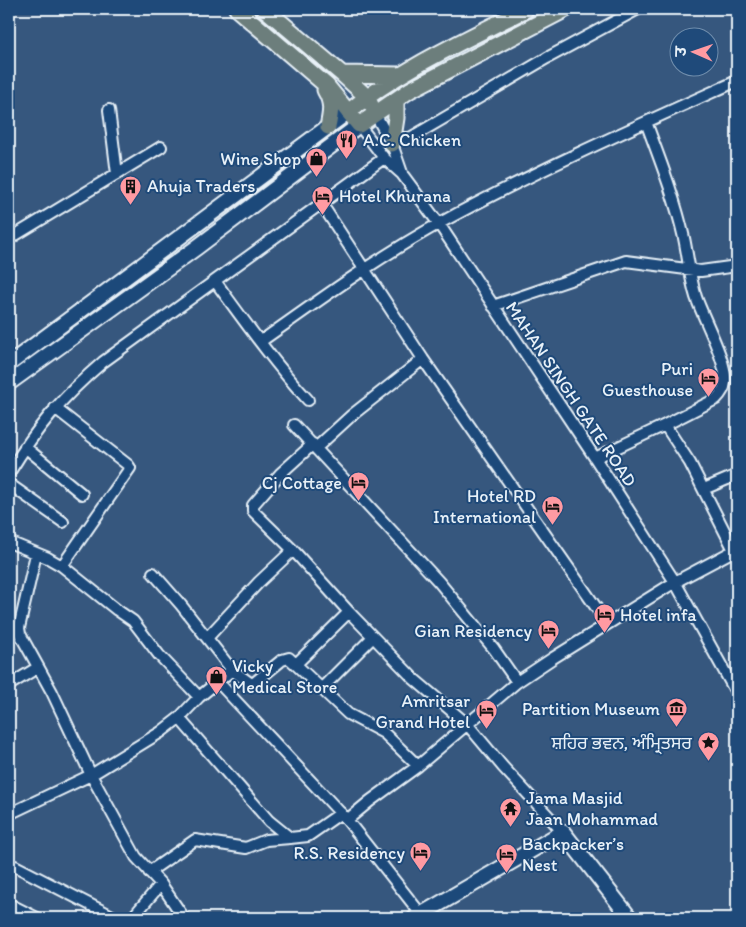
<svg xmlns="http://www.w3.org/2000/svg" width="746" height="927" font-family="Itim,'Playpen Sans Deva','Noto Sans Gurmukhi',sans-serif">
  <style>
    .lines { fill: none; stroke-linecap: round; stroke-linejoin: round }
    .street-casing { stroke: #e8f1f8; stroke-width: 14 }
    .secondary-casing { stroke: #e8f1f8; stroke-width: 18 }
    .primary-casing { stroke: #e8f1f8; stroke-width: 19 }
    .street { stroke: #1f4a7a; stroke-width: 10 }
    .secondary { stroke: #1f4a7a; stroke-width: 14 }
    .primary { stroke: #6c7e7c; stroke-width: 15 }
    .labels { text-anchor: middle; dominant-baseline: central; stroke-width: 4; stroke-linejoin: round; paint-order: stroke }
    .poi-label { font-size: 18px; fill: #e8f1f8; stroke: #1f4a7a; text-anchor: end }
    .street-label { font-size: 18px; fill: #e8f1f8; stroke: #1f4a7a }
  </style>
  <rect width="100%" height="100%" fill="#36577e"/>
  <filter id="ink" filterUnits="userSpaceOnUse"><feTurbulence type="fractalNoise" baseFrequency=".02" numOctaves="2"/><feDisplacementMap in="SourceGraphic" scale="10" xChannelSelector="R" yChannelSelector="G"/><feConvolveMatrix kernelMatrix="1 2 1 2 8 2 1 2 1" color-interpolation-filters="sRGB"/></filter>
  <g filter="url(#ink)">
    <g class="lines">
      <defs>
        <path id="street" d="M109 110 117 174
          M375 114 392 144 402 173
          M359 125 384 158 402 174 439 224 595 458 675 582 737 694
          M394 138H410L547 58 638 9
          M321 203 423 359 607 623
          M9 239 161 147
          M215 281C245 322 274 363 308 400
          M493 306 626 261 701 271 737 266
          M260 342C319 300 377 258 440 223 537 170 637 126 737 81
          M55 408 128 465 130 468 62 566
          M294 425 439 582 494 649 517 682
          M665 425 690 463 734 550
          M313 444 280 474 253 505V511L293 550 349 612 414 679 467 724 503 767 563 832
          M25 447 82 494
          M316 448 352 415 423 359
          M595 458 665 425 716 399C720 395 724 390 725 383 728 363 703 318 696 297 690 278 688 257 684 238 675 198 660 160 646 122
          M9 473C37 427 62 397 103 362L384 158
          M9 484 63 522
          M704 489 737 475
          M9 542 48 558 62 566 117 610 133 621 159 655 199 697
          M36 554 19 628 20 634 52 692 91 775 136 857 161 884 184 918
          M153 573 181 605 232 670 250 683H254L282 660 289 658 348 714 384 733 418 766
          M207 638 259 582 293 550
          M296 664 349 612
          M218 682 347 820 424 918
          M9 685 37 668
          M322 688 373 637
          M179 718 269 821 290 838 308 836 341 813
          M9 814 91 775 161 732 179 718 199 697 232 670
          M347 820 370 801 418 766 517 682 553 658 675 582 737 549
          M15 866 116 918
          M149 872 195 840 246 848 266 840 290 838
          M9 904 37 918
          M132 918 161 884"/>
        <path id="secondary" d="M9 364 348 112
          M9 383 196 248 359 125
          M415 918 563 832 630 918"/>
        <path id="primary" d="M237 9 327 86 359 125 410 90 566 9
          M265 9 342 74 367 97 371 105
          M342 74 401 75
          M325 90C333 103 331 113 328 127
          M348 112C400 69 466 40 526 9
          M392 144 396 118V100"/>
      </defs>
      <use href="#street" class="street-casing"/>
      <use href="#secondary" class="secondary-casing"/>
      <use href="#primary" class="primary-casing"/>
      <use href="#street" class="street"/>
      <use href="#secondary" class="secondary"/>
      <use href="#primary" class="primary"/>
    </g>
  </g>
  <defs>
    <symbol id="restaurant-pin" viewBox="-11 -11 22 30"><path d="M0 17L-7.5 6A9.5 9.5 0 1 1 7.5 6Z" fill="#ff9aa2" stroke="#1f4a7a"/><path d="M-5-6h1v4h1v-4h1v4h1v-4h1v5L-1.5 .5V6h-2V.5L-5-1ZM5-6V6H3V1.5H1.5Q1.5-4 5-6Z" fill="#111"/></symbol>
    <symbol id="shop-pin" viewBox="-11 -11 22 30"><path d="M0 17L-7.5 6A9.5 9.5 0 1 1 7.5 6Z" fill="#ff9aa2" stroke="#1f4a7a"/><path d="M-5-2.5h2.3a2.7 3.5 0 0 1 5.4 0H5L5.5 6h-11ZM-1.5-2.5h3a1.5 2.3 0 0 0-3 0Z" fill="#111"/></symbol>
    <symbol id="building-pin" viewBox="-11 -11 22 30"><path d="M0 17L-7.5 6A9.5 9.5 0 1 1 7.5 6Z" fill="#ff9aa2" stroke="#1f4a7a"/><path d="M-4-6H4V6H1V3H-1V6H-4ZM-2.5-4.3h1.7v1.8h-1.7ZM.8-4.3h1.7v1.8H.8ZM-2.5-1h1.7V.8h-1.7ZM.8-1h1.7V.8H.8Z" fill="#111"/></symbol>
    <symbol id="hotel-pin" viewBox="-11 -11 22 30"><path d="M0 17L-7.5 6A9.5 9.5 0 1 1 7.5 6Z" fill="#ff9aa2" stroke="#1f4a7a"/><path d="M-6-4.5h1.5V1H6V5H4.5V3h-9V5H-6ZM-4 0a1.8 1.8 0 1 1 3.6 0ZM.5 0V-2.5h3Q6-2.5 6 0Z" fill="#111"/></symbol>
    <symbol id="museum-pin" viewBox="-11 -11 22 30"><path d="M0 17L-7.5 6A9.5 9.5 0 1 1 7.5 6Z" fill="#ff9aa2" stroke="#1f4a7a"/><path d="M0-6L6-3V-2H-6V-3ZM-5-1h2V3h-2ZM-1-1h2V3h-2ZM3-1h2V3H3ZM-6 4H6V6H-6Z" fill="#111"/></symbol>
    <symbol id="sight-pin" viewBox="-11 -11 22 30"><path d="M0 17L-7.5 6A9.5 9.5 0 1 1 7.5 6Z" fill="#ff9aa2" stroke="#1f4a7a"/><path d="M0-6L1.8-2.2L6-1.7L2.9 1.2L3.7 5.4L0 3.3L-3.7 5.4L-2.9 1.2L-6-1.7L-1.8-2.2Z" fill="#111"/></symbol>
    <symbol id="temple-pin" viewBox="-11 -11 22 30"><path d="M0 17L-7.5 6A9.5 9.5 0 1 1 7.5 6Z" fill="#ff9aa2" stroke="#1f4a7a"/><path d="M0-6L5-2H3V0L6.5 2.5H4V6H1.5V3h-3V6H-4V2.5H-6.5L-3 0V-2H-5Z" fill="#111"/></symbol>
  </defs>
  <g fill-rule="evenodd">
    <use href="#restaurant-pin" x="334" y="128" width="25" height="34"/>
    <use href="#shop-pin" x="304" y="146" width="25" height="34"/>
    <use href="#building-pin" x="118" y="174" width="25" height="34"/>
    <use href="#hotel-pin" x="310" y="184" width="25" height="34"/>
    <use href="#hotel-pin" x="696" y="366" width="25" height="34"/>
    <use href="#hotel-pin" x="346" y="470" width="25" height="34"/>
    <use href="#hotel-pin" x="540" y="494" width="25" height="34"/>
    <use href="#hotel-pin" x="592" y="602" width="25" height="34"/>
    <use href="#hotel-pin" x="536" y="618" width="25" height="34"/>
    <use href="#shop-pin" x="204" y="664" width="25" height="34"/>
    <use href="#museum-pin" x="664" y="696" width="25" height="34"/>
    <use href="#hotel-pin" x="474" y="698" width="25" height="34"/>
    <use href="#sight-pin" x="696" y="730" width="25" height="34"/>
    <use href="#temple-pin" x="498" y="796" width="25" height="34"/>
    <use href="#hotel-pin" x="408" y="840" width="25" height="34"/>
    <use href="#hotel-pin" x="494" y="842" width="25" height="34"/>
  </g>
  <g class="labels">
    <g class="poi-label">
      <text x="363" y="140" text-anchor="start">A.C. Chicken</text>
      <text x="301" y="159">Wine Shop</text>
      <text x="147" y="186" text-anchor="start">Ahuja Traders</text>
      <text x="339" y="196" text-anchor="start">Hotel Khurana</text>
      <text x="693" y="369">Puri<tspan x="693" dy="21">Guesthouse</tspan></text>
      <text x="342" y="483">Cj Cottage</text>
      <text x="536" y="496">Hotel RD<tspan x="536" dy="21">International</tspan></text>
      <text x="620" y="615" text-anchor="start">Hotel infa</text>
      <text x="532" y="631">Gian Residency</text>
      <text x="232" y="666" text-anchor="start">Vicky<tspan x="232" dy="21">Medical Store</tspan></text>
      <text x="470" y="701">Amritsar<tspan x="470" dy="21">Grand Hotel</tspan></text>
      <text x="660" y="709">Partition Museum</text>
      <text x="692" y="743">ਸ਼ਹਿਰ ਭਵਨ, ਅੰਮ੍ਰਿਤਸਰ</text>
      <text x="526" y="798" text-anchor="start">Jama Masjid<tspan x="526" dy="21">Jaan Mohammad</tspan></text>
      <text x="522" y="844" text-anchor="start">Backpacker’s<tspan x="522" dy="21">Nest</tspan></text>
      <text x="405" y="853">R.S. Residency</text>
    </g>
    <g class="street-label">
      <text transform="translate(571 394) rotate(56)">MAHAN SINGH GATE ROAD</text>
    </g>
  </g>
  <rect width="746" height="927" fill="none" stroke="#1f4a7a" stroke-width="30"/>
  <rect x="15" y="15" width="716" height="897" fill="none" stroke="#e8f1f8" stroke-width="2" filter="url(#ink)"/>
  <g transform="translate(694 52) rotate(272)"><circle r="24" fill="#1f4a7a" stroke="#6f8dac"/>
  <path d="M0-4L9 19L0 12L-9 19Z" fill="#ff9aa2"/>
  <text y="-8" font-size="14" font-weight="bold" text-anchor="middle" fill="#e8f1f8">उ</text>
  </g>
</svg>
